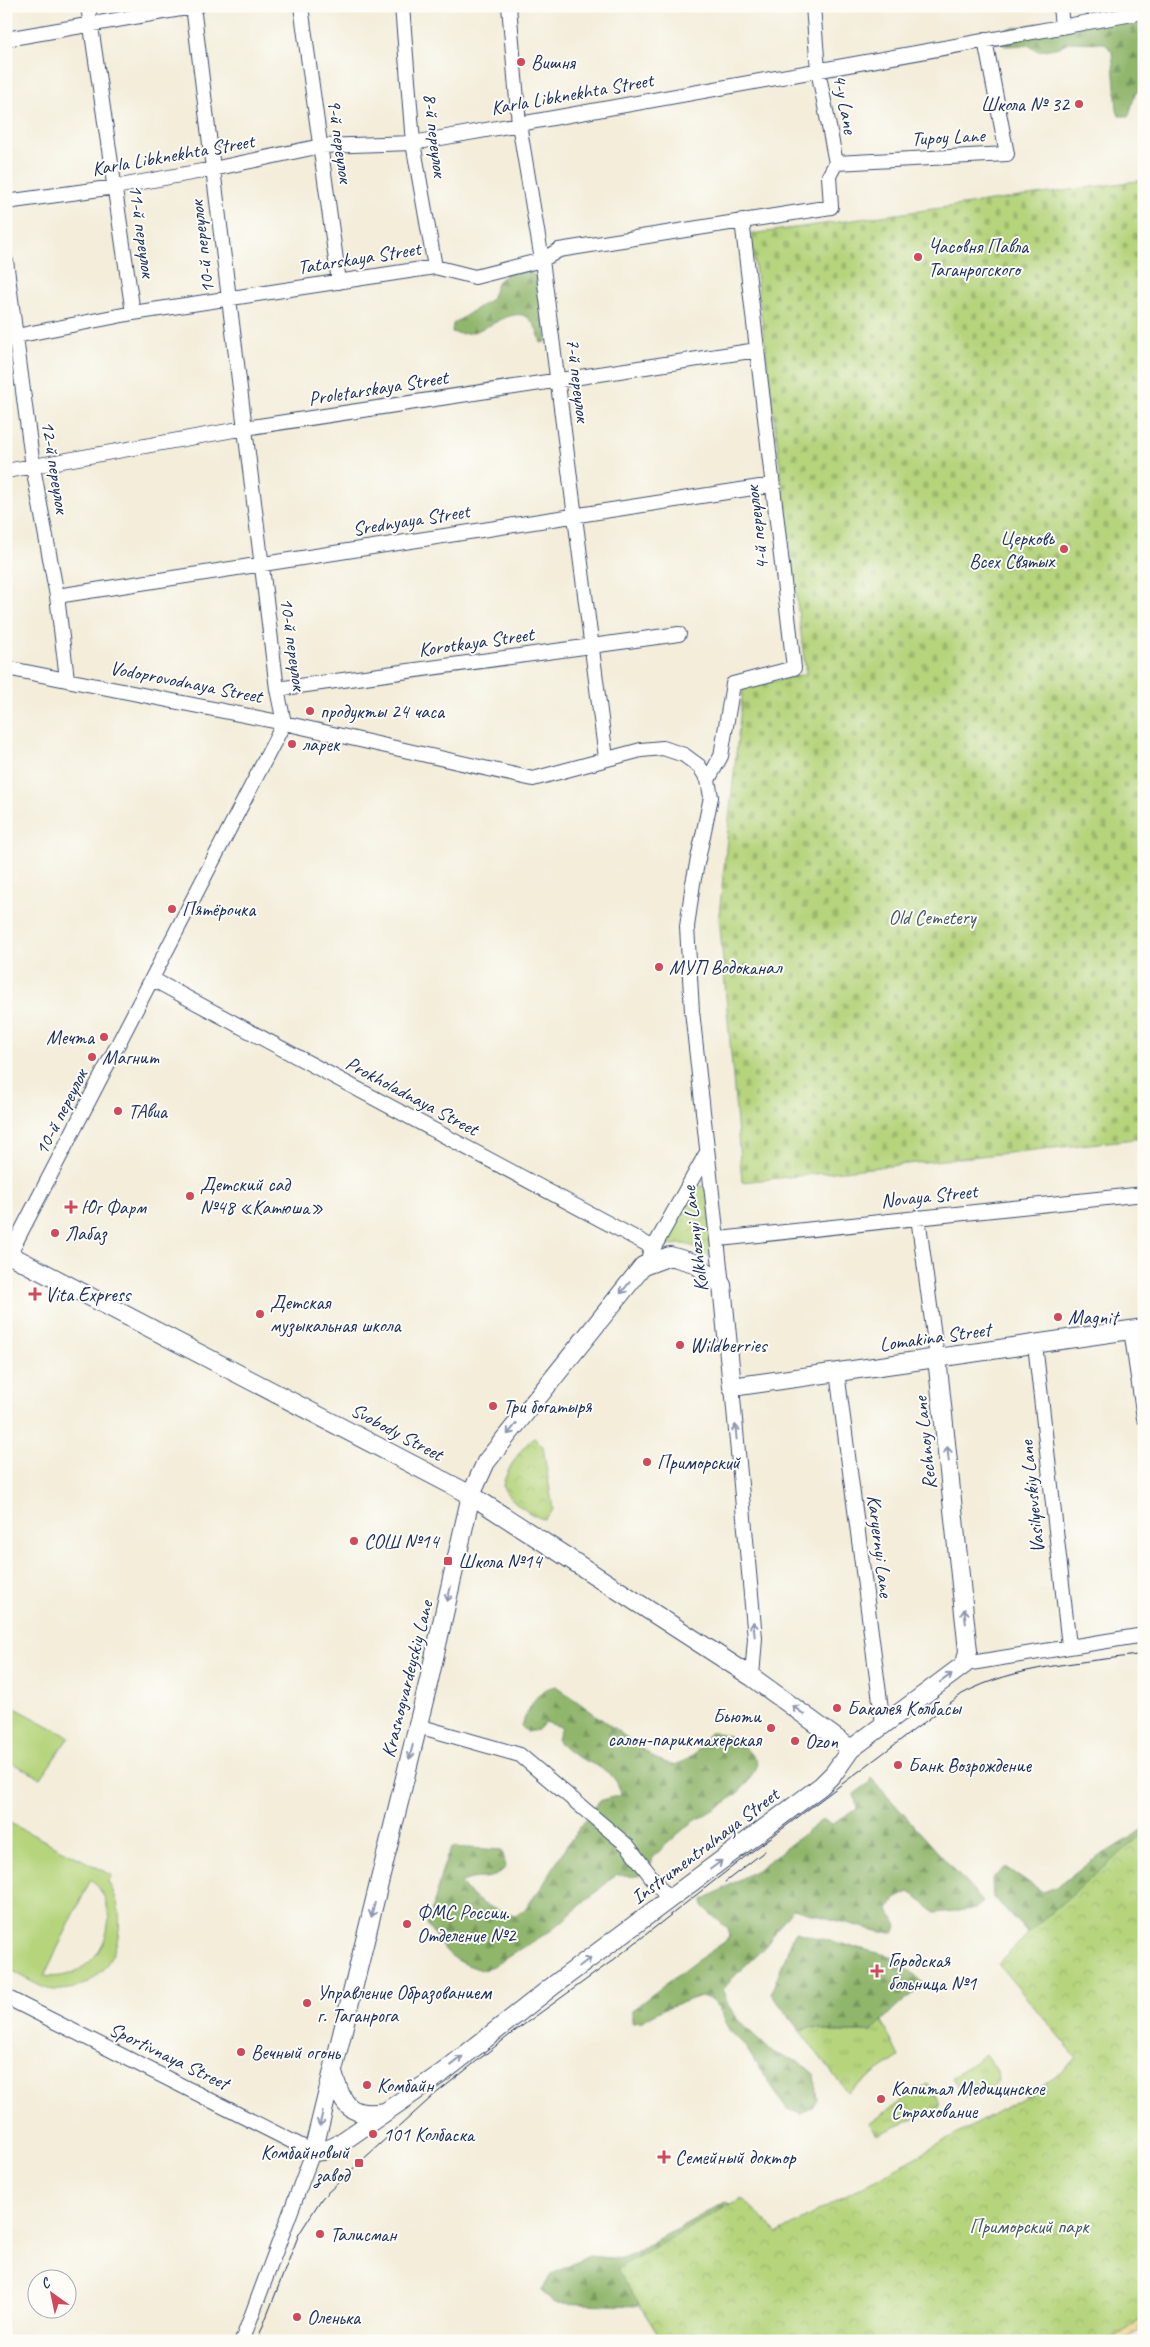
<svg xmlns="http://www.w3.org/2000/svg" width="1150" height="2347" font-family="Caveat,sans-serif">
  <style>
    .grass { fill: url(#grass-tufts); stroke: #68826d }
    .forest { fill: url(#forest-firs); stroke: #567265 }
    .sand { fill: url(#sand-dots); stroke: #84847e }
    .cemetery { fill: url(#cemetery-stones); stroke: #68826d }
    .park { fill: url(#park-crowns); stroke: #68826d }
    .garden { fill: #b5d47c; stroke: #68826d; fill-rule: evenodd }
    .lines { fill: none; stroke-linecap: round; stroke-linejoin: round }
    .minor-casing { stroke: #3b4c70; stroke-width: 16 }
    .major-casing { stroke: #3b4c70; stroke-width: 20 }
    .minor { stroke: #fff; stroke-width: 14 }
    .major { stroke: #fff; stroke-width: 18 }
    .tram { stroke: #1b2f5e; stroke-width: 1 }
    .oneway { stroke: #8d97ae }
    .poi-dot { fill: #d1495b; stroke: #fdfcf7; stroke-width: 2 }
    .labels { text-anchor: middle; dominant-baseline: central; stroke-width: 4; stroke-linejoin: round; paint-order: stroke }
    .poi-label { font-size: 20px; fill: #1b2f5e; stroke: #fdfcf7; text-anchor: start }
    .street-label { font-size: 20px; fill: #1b2f5e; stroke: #fdfcf7 }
    .park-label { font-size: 20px; fill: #425866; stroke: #fdfcf7 }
  </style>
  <defs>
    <pattern id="grass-tufts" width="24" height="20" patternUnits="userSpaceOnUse" patternTransform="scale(1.25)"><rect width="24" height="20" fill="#b5d47c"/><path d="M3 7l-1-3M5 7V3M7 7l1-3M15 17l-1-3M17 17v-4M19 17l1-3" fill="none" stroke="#9bb66e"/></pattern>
    <pattern id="forest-firs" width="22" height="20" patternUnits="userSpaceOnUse" patternTransform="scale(1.25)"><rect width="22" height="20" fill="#90b66c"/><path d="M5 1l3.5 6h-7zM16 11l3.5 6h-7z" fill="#75945c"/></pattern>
    <pattern id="sand-dots" width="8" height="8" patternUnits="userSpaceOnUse" patternTransform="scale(1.25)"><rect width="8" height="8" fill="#eeda9e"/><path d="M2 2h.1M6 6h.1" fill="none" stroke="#ccbb8a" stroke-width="1.8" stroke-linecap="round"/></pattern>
    <pattern id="cemetery-stones" width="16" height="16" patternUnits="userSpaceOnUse" patternTransform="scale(1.25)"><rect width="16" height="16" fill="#b5d47c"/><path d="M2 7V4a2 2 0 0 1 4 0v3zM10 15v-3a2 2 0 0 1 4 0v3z" fill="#9bb66e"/></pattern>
    <pattern id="park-crowns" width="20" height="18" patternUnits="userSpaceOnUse" patternTransform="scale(1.25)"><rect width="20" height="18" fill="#b5d47c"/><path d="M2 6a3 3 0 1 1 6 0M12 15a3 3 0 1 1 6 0" fill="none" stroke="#9bb66e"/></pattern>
  </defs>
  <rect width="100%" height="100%" fill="#fdfcf7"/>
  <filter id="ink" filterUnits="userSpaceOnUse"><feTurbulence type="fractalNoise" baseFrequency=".02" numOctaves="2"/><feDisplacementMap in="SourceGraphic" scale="10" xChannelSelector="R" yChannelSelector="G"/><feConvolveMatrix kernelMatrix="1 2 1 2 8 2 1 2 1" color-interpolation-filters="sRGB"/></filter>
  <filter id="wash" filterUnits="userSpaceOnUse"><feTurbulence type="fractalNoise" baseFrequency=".0096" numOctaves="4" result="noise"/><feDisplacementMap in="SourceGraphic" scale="20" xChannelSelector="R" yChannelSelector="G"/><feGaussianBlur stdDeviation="1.12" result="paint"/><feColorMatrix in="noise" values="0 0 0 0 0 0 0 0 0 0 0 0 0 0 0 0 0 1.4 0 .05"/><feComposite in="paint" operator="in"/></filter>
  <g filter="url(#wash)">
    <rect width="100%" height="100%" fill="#f3edd9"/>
    <path class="grass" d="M882 2021 899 2057 847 2092 799 2030 811 2027 832 2032H871Z
      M985 2054 997 2071 998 2081 994 2085 966 2097 952 2078Z
      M927 2083C933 2090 941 2099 939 2108L877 2135 869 2124Z"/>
    <path class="forest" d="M1135 6H1144V81H1142V88L1135 94 1129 116H1119L1117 110 1112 52 1105 43 1069 42 1060 47 1038 51 1028 45 1006 46 1000 43 1002 30Z
      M522 270 537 276 547 341 541 343C525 279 487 345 452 332L453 324 491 299 498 281 507 273Z
      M556 1686 656 1759 675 1766 694 1755 710 1733C732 1732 744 1745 757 1762 748 1798 712 1807 685 1828 674 1837 664 1847 653 1857 651 1876 634 1880 617 1874L552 1930 485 1971C449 1960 447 1954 427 1924 438 1899 438 1871 452 1847L502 1850 506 1867C489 1885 478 1873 461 1883 473 1902 495 1911 516 1915L524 1910 543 1885 565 1848 599 1801 621 1795C616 1760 572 1766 557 1739L561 1727 545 1722 538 1730 527 1732 521 1726C529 1709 536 1689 556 1686Z
      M871 1778 983 1902 975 1909 934 1913 924 1902 909 1892 895 1899 889 1910 897 1926 895 1932H881L793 1909C782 1920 776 1932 767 1944 753 1960 736 1972 723 1990L728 2005 737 2019 773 2053 800 2062 814 2074 817 2099 812 2107 801 2114 787 2109 744 2045 729 2030 722 2013 712 2000 701 1996 663 2009 642 2021 632 2022V2010L695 1962 723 1943 730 1936 728 1929 703 1907V1900L760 1868 823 1819 831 1825 857 1809 854 1794 869 1783Z
      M1144 1829V2084L1047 1954 993 1896 992 1879 1006 1867 1043 1892 1059 1886 1090 1862Z
      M795 1932 894 1957 925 1985 897 2006 871 2032H832L811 2027 799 2030 771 1993Z
      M725 2202 742 2207 671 2287 638 2306 555 2303 541 2291 552 2274 589 2256 623 2259Z"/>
    <path class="sand" d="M1144 2316V2328L1121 2341H1110Z"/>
    <path class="cemetery" d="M1144 180V1138L742 1182 719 915 743 688 806 674 751 234Z"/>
    <path class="park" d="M702 1186 708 1191 714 1256 711 1257C692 1245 688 1241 664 1247L663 1243C670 1230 690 1190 702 1186Z
      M534 1438 543 1446 553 1510 544 1519C530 1516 509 1500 503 1487 503 1475 523 1444 534 1438Z
      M1144 1833V2316L1110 2341H662L617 2269 742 2198 778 2233 1039 2089 1077 2058 998 1964 1041 1921Z"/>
    <path class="garden" d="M6 1703 69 1737 41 1778 6 1760Z
      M6 1821 112 1875 108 1882C136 1925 111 1993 54 1990 42 1990 18 1973 6 1967ZM91 1879C131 1916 97 1984 44 1976Z"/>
  </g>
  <g filter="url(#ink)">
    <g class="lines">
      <defs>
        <path id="minor" d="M88 6 133 313
          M301 6 339 282
          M402 6 413 143 435 267
          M509 6 519 124 542 260 606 758
          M1060 6 1062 27
          M6 39 198 6
          M836 163 1007 154 985 40
          M6 202 115 187 213 169 321 146 413 143 1144 12
          M6 261 33 467 57 596 67 679
          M6 338 133 313 435 267 475 277 542 260 559 250 831 207 829 176 836 163 818 70 813 6
          M6 471 245 428 757 350
          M57 596 772 485
          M6 668 284 723 533 779 641 750 663 748 684 755 699 766 708 780 711 797 693 883 687 927 692 1011 722 1285
          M277 689 679 634
          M708 780 721 756 733 684 794 668 742 220
          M152 979 654 1248
          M918 1217 937 1358
          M719 1239 1144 1194
          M9 1255 284 723 277 689 193 6
          M649 1256 706 1154
          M1131 1330 1144 1418
          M1035 1344 1069 1646
          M837 1372 883 1724
          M732 1387 755 1638 752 1677
          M965 1664 1144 1635
          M418 1726 520 1755 628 1846 669 1900
          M6 1997 313 2152 242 2341"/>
        <path id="major" d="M6 1253 471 1495 752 1677 851 1749
          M937 1358 968 1651 965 1664 851 1749 834 1773 821 1786 554 1985 442 2073 336 2146 323 2151 313 2152 429 1680 471 1495 486 1462 643 1266 670 1256 694 1263 722 1285 732 1387C869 1368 1007 1348 1144 1328
          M333 2073C342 2104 349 2118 384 2112"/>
      </defs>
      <use href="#minor" class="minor-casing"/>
      <use href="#major" class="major-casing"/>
      <use href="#minor" class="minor"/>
      <use href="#major" class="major"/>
      <path class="tram" d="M725 1882 765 1851
        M257 2341 299 2234 322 2198 359 2163 434 2095 511 2034 612 1961 746 1856 962 1694C1016 1665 1083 1663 1144 1654"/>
    </g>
    <defs><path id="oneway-shaft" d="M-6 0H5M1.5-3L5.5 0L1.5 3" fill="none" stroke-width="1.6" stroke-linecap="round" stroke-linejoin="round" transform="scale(1.25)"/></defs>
    <g class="oneway">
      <use href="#oneway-shaft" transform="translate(625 1288) rotate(129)"/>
      <use href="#oneway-shaft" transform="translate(512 1429) rotate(129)"/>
      <use href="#oneway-shaft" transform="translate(736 1432) rotate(-95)"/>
      <use href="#oneway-shaft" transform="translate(948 1454) rotate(-96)"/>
      <use href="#oneway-shaft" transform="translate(449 1594) rotate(103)"/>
      <use href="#oneway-shaft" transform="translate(965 1616) rotate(-96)"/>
      <use href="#oneway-shaft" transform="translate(754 1629) rotate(-95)"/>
      <use href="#oneway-shaft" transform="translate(946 1678) rotate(-36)"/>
      <use href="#oneway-shaft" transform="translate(798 1710) rotate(-144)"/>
      <use href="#oneway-shaft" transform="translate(411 1752) rotate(104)"/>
      <use href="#oneway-shaft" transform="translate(716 1865) rotate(-37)"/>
      <use href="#oneway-shaft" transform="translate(373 1910) rotate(104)"/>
      <use href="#oneway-shaft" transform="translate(585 1962) rotate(-37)"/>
      <use href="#oneway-shaft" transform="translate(457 2061) rotate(-38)"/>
      <use href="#oneway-shaft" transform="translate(321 2119) rotate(103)"/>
    </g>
  </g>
  <g class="poi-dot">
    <circle cx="521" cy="62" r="5"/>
    <circle cx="1079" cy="104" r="5"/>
    <circle cx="918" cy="257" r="5"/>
    <circle cx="1064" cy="549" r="5"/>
    <circle cx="310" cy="711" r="5"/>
    <circle cx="292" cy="744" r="5"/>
    <circle cx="172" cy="909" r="5"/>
    <circle cx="659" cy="967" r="5"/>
    <circle cx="104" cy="1037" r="5"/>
    <circle cx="92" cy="1057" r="5"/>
    <circle cx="118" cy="1111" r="5"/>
    <circle cx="190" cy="1196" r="5"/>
    <path d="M68.5 1199.5h5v5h5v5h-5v5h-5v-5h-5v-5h5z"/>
    <circle cx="55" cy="1233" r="5"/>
    <path d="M32.5 1286.5h5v5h5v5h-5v5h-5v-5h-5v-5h5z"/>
    <circle cx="260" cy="1314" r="5"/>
    <circle cx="1058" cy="1317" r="5"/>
    <circle cx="680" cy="1345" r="5"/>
    <circle cx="493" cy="1406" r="5"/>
    <circle cx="647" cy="1462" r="5"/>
    <circle cx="354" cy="1541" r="5"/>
    <rect x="443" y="1556" width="10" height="10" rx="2.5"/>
    <circle cx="837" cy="1708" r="5"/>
    <circle cx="771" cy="1728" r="5"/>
    <circle cx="795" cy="1741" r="5"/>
    <circle cx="898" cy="1765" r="5"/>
    <circle cx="407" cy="1924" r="5"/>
    <path d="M874.5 1963.5h5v5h5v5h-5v5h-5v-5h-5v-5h5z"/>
    <circle cx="307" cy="2003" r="5"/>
    <circle cx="241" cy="2052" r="5"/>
    <circle cx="367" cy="2085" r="5"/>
    <circle cx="881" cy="2099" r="5"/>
    <circle cx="373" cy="2134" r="5"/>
    <path d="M661.5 2149.5h5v5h5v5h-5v5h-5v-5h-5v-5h5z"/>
    <rect x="354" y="2158" width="10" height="10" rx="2.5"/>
    <circle cx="320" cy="2234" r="5"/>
    <circle cx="297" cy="2317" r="5"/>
  </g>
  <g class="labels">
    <g class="poi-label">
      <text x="531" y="62">Вишня</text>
      <text x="1069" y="104" text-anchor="end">Школа № 32</text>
      <text x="928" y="246">Часовня Павла<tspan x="928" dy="23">Таганрогского</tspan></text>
      <text x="1054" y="538" text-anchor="end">Церковь<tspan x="1054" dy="23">Всех Святых</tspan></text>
      <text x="320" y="711">продукты 24 часа</text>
      <text x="302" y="744">ларек</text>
      <text x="182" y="909">Пятёрочка</text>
      <text x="669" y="967">МУП Водоканал</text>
      <text x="94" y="1037" text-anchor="end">Мечта</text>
      <text x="102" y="1057">Магнит</text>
      <text x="128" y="1111">ТАвиа</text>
      <text x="200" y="1184">Детский сад<tspan x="200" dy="23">№48 «Катюша»</tspan></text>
      <text x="81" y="1207">Юг Фарм</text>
      <text x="65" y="1233">Лабаз</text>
      <text x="45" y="1294">Vita Express</text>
      <text x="270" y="1302">Детская<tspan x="270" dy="23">музыкальная школа</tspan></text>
      <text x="1068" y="1317">Magnit</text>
      <text x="690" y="1345">Wildberries</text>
      <text x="503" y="1406">Три богатыря</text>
      <text x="657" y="1462">Приморский</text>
      <text x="364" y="1541">СОШ №14</text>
      <text x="458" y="1561">Школа №14</text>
      <text x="847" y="1708">Бакалея Колбасы</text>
      <text x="761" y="1716" text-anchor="end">Бьюти<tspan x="761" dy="23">салон-парикмахерская</tspan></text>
      <text x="805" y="1741">Ozon</text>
      <text x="908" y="1765">Банк Возрождение</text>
      <text x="417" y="1912">ФМС России.<tspan x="417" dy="23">Отделение №2</tspan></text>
      <text x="888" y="1960">Городская<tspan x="888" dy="23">больница №1</tspan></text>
      <text x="317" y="1992">Управление Образованием<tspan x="317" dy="23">г. Таганрога</tspan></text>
      <text x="251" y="2052">Вечный огонь</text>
      <text x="377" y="2085">Комбайн</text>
      <text x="891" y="2088">Капитал Медицинское<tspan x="891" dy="23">Страхование</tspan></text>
      <text x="383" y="2134">101 Колбаска</text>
      <text x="349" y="2152" text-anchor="end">Комбайновый<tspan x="349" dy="23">завод</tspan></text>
      <text x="675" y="2157">Семейный доктор</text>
      <text x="330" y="2234">Талисман</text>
      <text x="307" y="2317">Оленька</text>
    </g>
    <g class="street-label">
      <text transform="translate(572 94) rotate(-10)">Karla Libknekhta Street</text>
      <text transform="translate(845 104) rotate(79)">4-y Lane</text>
      <text transform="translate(435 135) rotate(83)">8-й переулок</text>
      <text transform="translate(948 137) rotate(-3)">Tupoy Lane</text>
      <text transform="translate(340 141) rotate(82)">9-й переулок</text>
      <text transform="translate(173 155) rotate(-10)">Karla Libknekhta Street</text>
      <text transform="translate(142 231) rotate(82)">11-й переулок</text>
      <text transform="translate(202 247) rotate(-97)">10-й переулок</text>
      <text transform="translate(359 258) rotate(-9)">Tatarskaya Street</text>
      <text transform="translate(578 380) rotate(83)">7-й переулок</text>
      <text transform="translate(378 388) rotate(-9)">Proletarskaya Street</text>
      <text transform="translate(55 467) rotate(81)">12-й переулок</text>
      <text transform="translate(411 520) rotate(-9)">Srednyaya Street</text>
      <text transform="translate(757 528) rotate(-97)">4-й переулок</text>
      <text transform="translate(476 642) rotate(-8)">Korotkaya Street</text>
      <text transform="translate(293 644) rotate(82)">10-й переулок</text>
      <text transform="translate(186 682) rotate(11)">Vodoprovodnaya Street</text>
      <text transform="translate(412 1096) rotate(28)">Prokholadnaya Street</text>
      <text transform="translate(61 1112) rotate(-63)">10-й переулок</text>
      <text transform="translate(929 1196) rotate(-6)">Novaya Street</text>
      <text transform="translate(695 1239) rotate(-97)">Kolkhoznyi Lane</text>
      <text transform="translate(935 1337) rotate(-8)">Lomakina Street</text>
      <text transform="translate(397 1432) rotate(28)">Svobody Street</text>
      <text transform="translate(925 1443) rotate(-96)">Rechnoy Lane</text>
      <text transform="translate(1032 1497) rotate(-96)">Vasilyevskiy Lane</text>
      <text transform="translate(880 1546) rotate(83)">Karyernyi Lane</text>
      <text transform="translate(407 1679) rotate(-76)">Krasnogvardeyskiy Lane</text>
      <text transform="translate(705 1846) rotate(-37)">Instrumentralnaya Street</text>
      <text transform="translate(169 2056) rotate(26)">Sportivnaya Street</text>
    </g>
    <g class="park-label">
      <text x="932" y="917">Old Cemetery</text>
      <text x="1029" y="2226">Приморский парк</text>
    </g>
  </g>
  <rect width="1150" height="2347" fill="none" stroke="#fdfcf7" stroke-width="25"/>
  <g transform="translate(52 2294) rotate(327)"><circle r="24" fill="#fdfcf7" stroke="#a3aaba"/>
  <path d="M0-4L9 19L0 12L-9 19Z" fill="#d1495b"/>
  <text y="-8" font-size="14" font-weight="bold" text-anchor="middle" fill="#1b2f5e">С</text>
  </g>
</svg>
